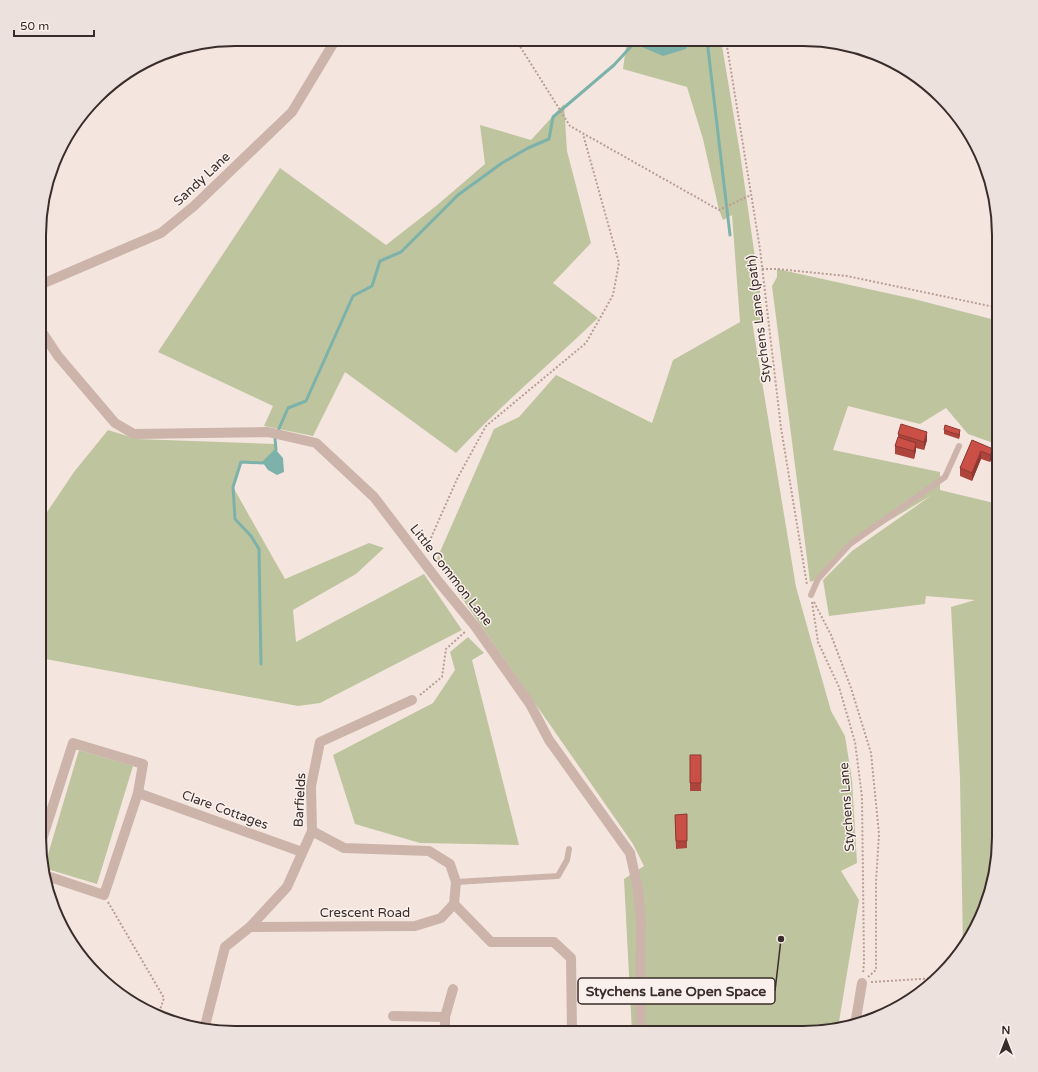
<svg xmlns="http://www.w3.org/2000/svg" width="1038" height="1072" font-family="'Varela Round',sans-serif">
  <style>
    .green { fill: #bec49e; fill-rule: evenodd }
    .water { fill: #7db2ab }
    .lines { fill: none; stroke-linecap: round; stroke-linejoin: round }
    .stream { stroke: #7db2ab; stroke-width: 3 }
    .path { stroke: #b99e94; stroke-width: 2; stroke-dasharray: 2 2; stroke-linecap: butt }
    .service { stroke: #cdb4aa; stroke-width: 6 }
    .minor { stroke: #cdb4aa; stroke-width: 10 }
    .tertiary { stroke: #cdb4aa; stroke-width: 10 }
    .wall { fill: #ae453d }
    .shaded-wall { fill: #8d3832 }
    .building { fill: #ca5047; stroke: #8d3832 }
    .labels { text-anchor: middle; dominant-baseline: central; stroke-width: 3; stroke-linejoin: round; paint-order: stroke }
    .street-label { font-size: 13px; fill: #3a2c2a; stroke: #fbf1ec }
    .rim { fill: none; stroke: #3a2c2a; stroke-width: 2 }
    .leader { fill: none; stroke: #3a2c2a; stroke-width: 1.5 }
    .callout-dot { fill: #3a2c2a; stroke: #fbf1ec; stroke-width: 1.5 }
    .callout { fill: #fbf1ec; stroke: #3a2c2a; stroke-width: 1.5 }
    .callout-label { font-size: 14px; text-anchor: middle; font-weight: bold; fill: #3a2c2a }
  </style>
  <rect width="100%" height="100%" fill="#f4e6df"/>
  <path class="green" d="M627 40H640L642 47 686 49 691 40H721L740 153 764 320 752 321 796 587 831 711 845 736 852 780 857 863 841 871 859 900 838 1028 815 1033H632L624 879 644 866 633 844 436 561 494 429 519 417 556 375 652 423 673 360 740 322 732 215 723 220 719 210 703 139 687 87 623 69ZM690 763 701 791 690 790Z
    M564 104 567 151 591 243 553 283 598 318C551 363 501 405 456 453L345 372 313 436 264 426 273 406 158 352 280 168 386 245 436 206 485 164 480 125 531 140Z
    M777 269 914 299 999 321V445L968 434 946 408 920 424 848 406 833 450 940 472V490L994 503 999 500V849C992 886 985 918 963 949L960 778 951 607 975 600 926 596 925 604 829 616 823 580 852 551 932 495 850 544 818 579 810 582 772 286 777 277Z
    M108 430 137 439 275 444 276 450 263 463 241 462 233 487 285 579 369 543 384 548 356 574 293 610 296 642 424 574 462 630 320 703 298 706 40 658 41 521 74 472Z
    M468 637 484 653 472 660 519 845 420 843 355 824 333 755 433 703 455 670 450 652Z
    M79 750 133 766 97 884 44 868Z"/>
  <path class="water" d="M640 40H691L686 49 663 56 642 47Z
    M276 450 283 458 284 472 277 475 268 470 263 463Z"/>
  <g class="lines">
    <path class="stream" d="M707 40 730 235
      M278 431 288 408 306 401 353 296 372 286 380 261 401 252 458 195 502 163 528 148 549 139 553 117 614 65 637 40
      M261 664 259 549 251 536 235 519 233 487 241 462 263 463 276 450 275 438"/>
    <path class="path" d="M516 40 570 126 719 210 751 195
      M726 40 760 249 781 428 807 585
      M762 269H777L847 276 999 308
      M426 549 458 477 486 426 586 343 613 295 619 263 583 134
      M812 602 818 642 839 687 855 742 862 797 864 962 863 974
      M814 602 831 635 851 688 871 753 879 834 876 882V970L868 977
      M420 695 442 677 446 649 466 631
      M108 902 164 998 158 1016
      M871 982 937 978"/>
    <path class="service" d="M811 595 818 579 850 544 945 477 959 446
      M456 882 558 876 567 860 569 849"/>
    <path class="minor" d="M138 793 302 852
      M39 849 73 743 143 764 138 793 104 895 44 875
      M454 904 491 942H554L571 958 572 1033
      M250 927 415 926 441 918 454 904 456 882 450 864 429 851 344 848 312 831
      M393 1016 445 1017
      M855 1025 862 983
      M204 1030 225 947 250 927 287 887 312 831 311 786 320 742 412 700
      M445 1033V1017L453 989"/>
    <path class="tertiary" d="M42 284 161 233 194 206 292 112 336 39
      M42 332 58 356 115 423 134 434 268 432 316 443 374 497 438 581 475 626 530 704 549 740 630 853 638 889 641 922 640 1033"/>
  </g>
  <path class="wall" d="M944 430 960 434 959 439 944 434Z
    M898 434 927 440 924 450 916 448V450L914 459 895 454V446L898 438Z
    M972 440 993 456 990 462 981 459 972 481 960 476V468Z
    M690 755H701V791H690Z
    M687 814V848L676 849 675 815Z"/>
  <path class="shaded-wall" d="M960 430V434L959 439V435Z
    M927 432V440L924 450V442Z
    M916 443V450L914 459V451Z
    M993 449V456L990 462V455Z
    M981 451V459L972 481V473Z"/>
  <path class="building" d="M901 424 927 432 924 442 898 434Z
    M945 425 960 430 959 435 944 430Z
    M898 437 916 443 914 451 895 446Z
    M972 440 993 449 990 455 981 451 972 473 960 468Z
    M690 755H701V783H690Z
    M687 814V841H676L675 815Z"/>
  <g class="labels">
    <g class="street-label">
      <text transform="translate(202 179) rotate(-43)">Sandy Lane</text>
      <text transform="translate(759 319) rotate(-97)">Stychens Lane (path)</text>
      <text transform="translate(451 575) rotate(52)">Little Common Lane</text>
      <text transform="translate(300 800) rotate(-87)">Barfields</text>
      <text transform="translate(847 807) rotate(-94)">Stychens Lane</text>
      <text transform="translate(225 810) rotate(20)">Clare Cottages</text>
      <text x="365" y="913">Crescent Road</text>
    </g>
  </g>
  <path d="M0 0H1038V1072H0ZM235 46H803A189 189 0 0 1 992 235V837A189 189 0 0 1 803 1026H235A189 189 0 0 1 46 837V235A189 189 0 0 1 235 46Z" fill="#ece1dc" fill-rule="evenodd"/>
  <path class="rim" d="M235 46H803A189 189 0 0 1 992 235V837A189 189 0 0 1 803 1026H235A189 189 0 0 1 46 837V235A189 189 0 0 1 235 46Z"/>
  <path class="leader" d="M781 939L775 991"/>
  <circle class="callout-dot" cx="781" cy="939" r="4"/>
  <rect class="callout" x="578" y="978" width="197" height="26" rx="4"/>
  <g class="callout-label">
    <text x="676" y="996">Stychens Lane Open Space</text>
  </g>
  <g transform="translate(1006 1040)" stroke="#fbf1ec" stroke-width="3" paint-order="stroke">
  <path d="M0-3L7 15L0 10L-7 15Z" fill="#3a2c2a"/>
  <text y="-6" font-size="11" font-weight="bold" text-anchor="middle" fill="#3a2c2a">N</text>
  </g>
  <path d="M14 30v6h80v-6" fill="none" stroke="#3a2c2a" stroke-width="2"/>
  <text x="20" y="30" font-size="12" fill="#3a2c2a" stroke="#fbf1ec" stroke-width="3" paint-order="stroke">50 m</text>
</svg>
